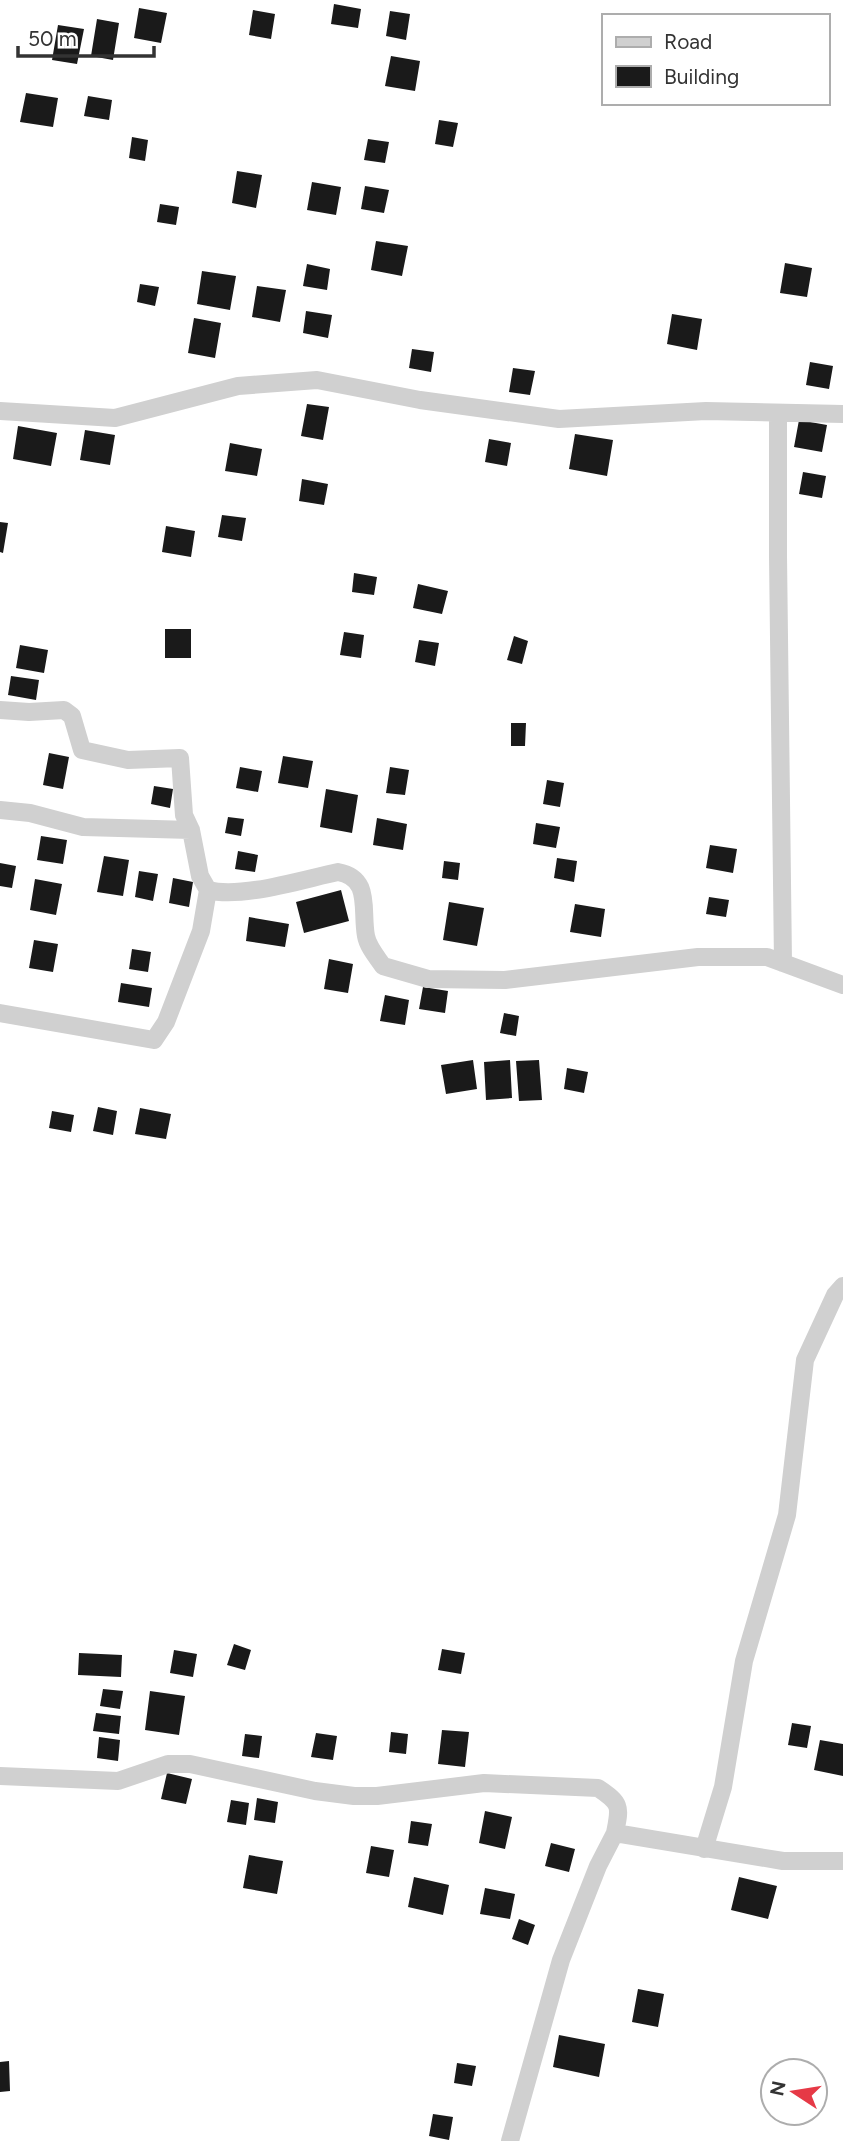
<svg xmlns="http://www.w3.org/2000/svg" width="843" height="2141" font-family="Figtree,sans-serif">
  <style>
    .building { fill: #1a1a1a }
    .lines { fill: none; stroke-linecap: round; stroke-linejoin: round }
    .minor { stroke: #d0d0d0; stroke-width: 18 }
  </style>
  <rect width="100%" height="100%" fill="#fff"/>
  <path class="building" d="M334 4 361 9 358 28 331 24Z
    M139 8 167 13 161 43 134 38Z
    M253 10 275 14 271 39 249 35Z
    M390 11 410 14 406 40 386 36Z
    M97 19 119 23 113 60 91 56Z
    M58 25 84 29 77 64 52 60Z
    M391 56 420 61 415 91 385 86Z
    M26 93 58 98 53 127 20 122Z
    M88 96 112 100 109 120 84 116Z
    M439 120 458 123 453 147 435 144Z
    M132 137 148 140 145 161 129 158Z
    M368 139 389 142 385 163 364 160Z
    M237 171 262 175 256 208 232 203Z
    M312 182 341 187 336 215 307 210Z
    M365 186 389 190 384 213 361 209Z
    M160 204 179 207 176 225 157 222Z
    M376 241 408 246 402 276 371 270Z
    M785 263 812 268 807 297 780 293Z
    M307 264 330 269 327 290 303 286Z
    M202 271 236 276 230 310 197 304Z
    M140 284 159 287 155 306 137 302Z
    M257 286 286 290 280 322 252 317Z
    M306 311 332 315 328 338 303 333Z
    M672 314 702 319 697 350 667 344Z
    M194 318 221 323 215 358 188 353Z
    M412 349 434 352 431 372 409 368Z
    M810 362 833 366 829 389 806 385Z
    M513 368 535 371 530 395 509 392Z
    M307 404 329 407 323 440 301 436Z
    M799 420 827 425 822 452 794 447Z
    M18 426 57 433 51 466 13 459Z
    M85 430 115 435 110 465 80 460Z
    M575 434 613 440 607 476 569 469Z
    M489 439 511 443 507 466 485 462Z
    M230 443 262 449 257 476 225 471Z
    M803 472 826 476 822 498 799 494Z
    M302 479 328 484 324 505 299 501Z
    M222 515 246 518 242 541 218 537Z
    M0 522 8 523 3 553 0 552Z
    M166 526 195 531 191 557 162 552Z
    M354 573 377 577 374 595 352 592Z
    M418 584 448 591 442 614 413 608Z
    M165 629H191V658H165Z
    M344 632 364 635 361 658 340 655Z
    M514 636 528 641 522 664 507 660Z
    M419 640 439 643 435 666 415 662Z
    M20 645 48 650 44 673 16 668Z
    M11 676 39 680 36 700 8 695Z
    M511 723H526L525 746H511Z
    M49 753 69 757 63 789 43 785Z
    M283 756 313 761 308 788 278 783Z
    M240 767 262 771 258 792 236 788Z
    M390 767 409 770 405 795 386 793Z
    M547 780 564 783 560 807 543 804Z
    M154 786 173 789 170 808 151 804Z
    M326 789 358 795 352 833 320 827Z
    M228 817 244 819 241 836 225 833Z
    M377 818 407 824 403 850 373 845Z
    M536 823 560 827 556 848 533 844Z
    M41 836 67 840 63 864 37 860Z
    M710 845 737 849 733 873 706 868Z
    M238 851 258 855 255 872 235 869Z
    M104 856 129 860 123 896 97 892Z
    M557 858 577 861 574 882 554 878Z
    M444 861 460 863 458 880 442 878Z
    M0 863 16 866 12 888 0 886Z
    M139 871 158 874 153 901 135 897Z
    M173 878 193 882 189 907 169 903Z
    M35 879 62 884 56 915 30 910Z
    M341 890 349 921 304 933 296 902Z
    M709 897 729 900 726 917 706 914Z
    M449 902 484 908 477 946 443 940Z
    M575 904 605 909 601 937 570 932Z
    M249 917 289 924 285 947 246 941Z
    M34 940 58 944 53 972 29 968Z
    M132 949 151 952 148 972 129 969Z
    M329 959 353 964 348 993 324 989Z
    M121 983 152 988 149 1007 118 1002Z
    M423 987 448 991 445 1013 419 1009Z
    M385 995 409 1000 405 1025 380 1021Z
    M504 1013 519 1016 516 1036 500 1033Z
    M473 1060 477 1089 446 1094 441 1065Z
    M510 1060 512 1098 486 1100 484 1062Z
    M539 1060 542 1100 519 1101 516 1061Z
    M567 1068 588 1072 584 1093 564 1089Z
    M98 1107 117 1111 113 1135 93 1131Z
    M140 1108 171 1114 166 1139 135 1134Z
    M52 1111 74 1115 71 1132 49 1128Z
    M234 1644 251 1650 245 1670 227 1665Z
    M442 1649 465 1653 461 1674 438 1670Z
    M174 1650 197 1654 193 1677 170 1673Z
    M79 1653 122 1655 121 1677 78 1675Z
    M103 1689 123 1691 120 1709 100 1706Z
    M150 1691 185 1696 179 1735 145 1730Z
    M96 1713 121 1716 119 1734 93 1731Z
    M792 1723 811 1726 807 1748 788 1745Z
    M442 1730 469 1732 465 1767 438 1764Z
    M391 1732 408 1734 406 1754 389 1752Z
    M316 1733 337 1736 333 1760 311 1757Z
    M245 1734 262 1736 259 1758 242 1756Z
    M99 1737 120 1740 118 1761 97 1758Z
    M820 1740 843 1744V1776L814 1770Z
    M167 1773 192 1779 186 1804 161 1799Z
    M257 1798 278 1802 275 1823 254 1820Z
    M231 1800 249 1803 246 1825 227 1822Z
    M485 1811 512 1817 505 1849 479 1843Z
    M411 1821 432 1824 428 1846 408 1843Z
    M551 1843 575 1849 569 1872 545 1866Z
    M371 1846 394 1850 389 1877 366 1873Z
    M249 1855 283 1861 277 1894 243 1888Z
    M414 1877 449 1885 443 1915 408 1907Z
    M739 1877 777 1886 768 1919 731 1910Z
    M485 1888 515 1894 510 1919 480 1914Z
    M519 1919 535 1925 528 1945 512 1939Z
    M638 1989 664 1994 658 2027 632 2022Z
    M559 2035 605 2044 599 2077 553 2067Z
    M9 2061 10 2091 0 2092V2062Z
    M457 2063 476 2066 472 2086 454 2083Z
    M433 2114 453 2117 449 2140 429 2136Z"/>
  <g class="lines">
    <path class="minor" d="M0 411 115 418 238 386 317 380 420 400 559 419 706 411 843 414
      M778 413V556L783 963
      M0 710 29 712 64 710 72 716 82 750 128 760 180 758 184 815 191 830 200 876 208 890C241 899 304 879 338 872 372 878 361 910 366 936 368 947 377 957 383 966L428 979 505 980 698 957H767L843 985
      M0 810 30 813 83 827 191 830
      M0 1013 154 1040 166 1022 201 931 208 890
      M0 1776 118 1781 168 1764H190L315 1791 354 1796H377L484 1783 598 1788C622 1804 620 1807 615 1833L783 1861H843
      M704 1849 723 1787 744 1661 787 1515 805 1360 835 1295 843 1286
      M510 2141 561 1960 598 1866 615 1833"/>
  </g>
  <rect x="602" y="14" width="228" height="91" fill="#ffffff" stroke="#adadad" stroke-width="2"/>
  <rect x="616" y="37" width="35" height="10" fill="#d0d0d0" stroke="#adadad" stroke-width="2"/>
  <text x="664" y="49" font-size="21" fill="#333333">Road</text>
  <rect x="616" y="66" width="35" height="21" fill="#1a1a1a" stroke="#adadad" stroke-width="2"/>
  <text x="664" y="84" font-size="21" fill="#333333">Building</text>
  <g transform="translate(794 2092) rotate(282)"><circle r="33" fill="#ffffff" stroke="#adadad" stroke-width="2"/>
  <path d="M0-5L12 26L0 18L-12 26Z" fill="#e63946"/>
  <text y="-10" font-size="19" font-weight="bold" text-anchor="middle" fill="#333333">N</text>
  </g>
  <path d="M18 46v10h136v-10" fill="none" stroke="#333333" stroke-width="3.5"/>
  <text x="28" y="46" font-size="21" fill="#333333" stroke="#ffffff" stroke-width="5" paint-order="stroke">50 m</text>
</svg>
